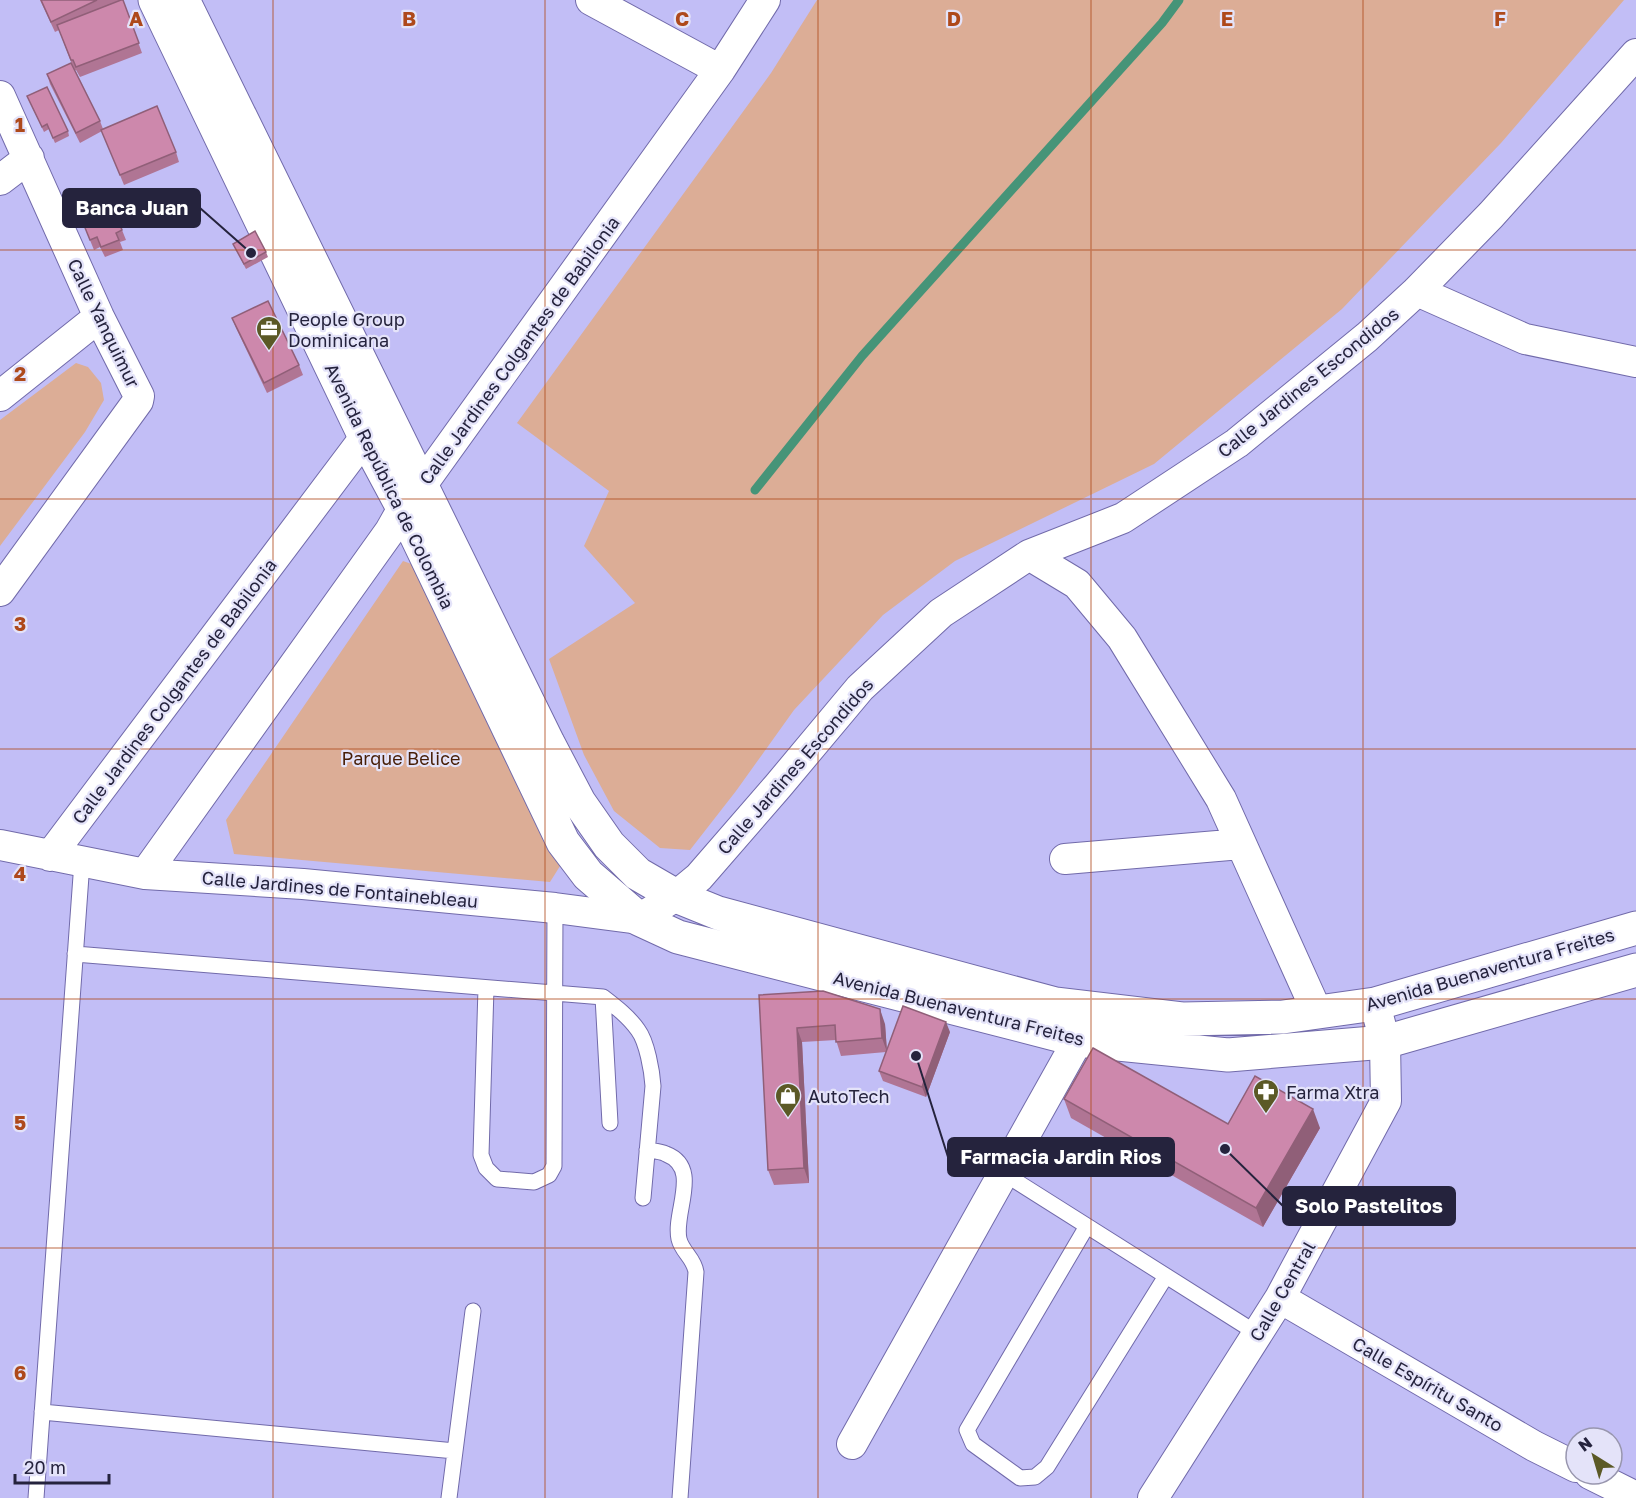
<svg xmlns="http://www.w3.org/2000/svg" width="1636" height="1498" font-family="'Golos Text',sans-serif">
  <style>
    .green { fill: #dcad96 }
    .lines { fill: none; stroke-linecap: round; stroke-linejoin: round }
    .stream { stroke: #469478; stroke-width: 9 }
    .lane-casing { stroke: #716aaa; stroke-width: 17 }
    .street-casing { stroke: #716aaa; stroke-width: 32 }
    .secondary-casing { stroke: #716aaa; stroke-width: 35 }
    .lane { stroke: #fff; stroke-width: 15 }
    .street { stroke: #fff; stroke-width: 30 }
    .secondary { stroke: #fff; stroke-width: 33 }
    .wall { fill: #b07594 }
    .shaded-wall { fill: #905f78 }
    .building { fill: #cd88ac; stroke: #905f78; stroke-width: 1.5 }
    .grid { fill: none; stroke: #ae491b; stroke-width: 1.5; stroke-opacity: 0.55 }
    .labels { text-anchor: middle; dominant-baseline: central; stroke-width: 4.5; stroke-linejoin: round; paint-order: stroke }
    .poi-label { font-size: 18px; fill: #25233d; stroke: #e4e3f9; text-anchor: start }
    .street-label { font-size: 18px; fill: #25233d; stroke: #e4e3f9 }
    .park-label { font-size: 18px; fill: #471e06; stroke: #e4e3f9 }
    .grid-label { font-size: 20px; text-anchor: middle; font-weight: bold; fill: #ae491b; stroke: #e4e3f9; stroke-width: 4.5; stroke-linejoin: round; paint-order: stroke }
    .leader { fill: none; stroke: #25233d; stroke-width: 2 }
    .callout-dot { fill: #25233d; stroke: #e4e3f9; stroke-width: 2 }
    .callout { fill: #25233d; stroke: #25233d; stroke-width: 2 }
    .callout-label { font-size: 20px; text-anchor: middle; font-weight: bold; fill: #fff }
  </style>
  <rect width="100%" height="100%" fill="#c2bef6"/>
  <path class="green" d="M817 0H1624L1501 143 1342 309 1154 464 955 561 883 615 794 710 736 791 690 850 660 848 614 811 584 755 549 659 635 603 584 546 609 491 517 423 771 73Z
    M76 363 88 367 101 383 104 400 85 432 0 546V420Z
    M403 561 434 572 567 855 550 882 234 854 226 820Z"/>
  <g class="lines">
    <path class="stream" d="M755 490 862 356 1162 23 1179 0"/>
    <defs>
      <path id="lane" d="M75 954 603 997C616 1007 629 1017 638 1030 647 1042 652 1071 653 1086L643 1198
        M486 988 481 1155 486 1168 497 1179 534 1182 549 1175 554 1166 555 908
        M603 997 610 1123
        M647 1150C653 1151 660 1151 666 1154 702 1168 673 1212 679 1239 682 1252 694 1258 696 1272L680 1498
        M1003 1173 1258 1334
        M1087 1226 967 1430 973 1444 1020 1478 1035 1477 1047 1467 1166 1276
        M42 1412 455 1451
        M36 1498 82 862
        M449 1498 473 1311"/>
      <path id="street" d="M591 0 720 70
        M0 96 99 317 139 396 138 401 0 591
        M0 180 29 158
        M1417 291 1525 339 1636 362
        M0 396 99 317
        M1029 555 1077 584 1122 638 1221 799 1317 1012
        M0 845 145 874 303 884 555 908 639 919 676 896 699 877 778 786 860 688 941 613 1029 555 1123 518 1237 443 1367 337 1417 291 1491 215 1636 54
        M50 856 378 420
        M1065 859 1241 844
        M145 874 390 531 403 508 421 486 720 70 765 0
        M1280 1298 1534 1446 1576 1467
        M852 1444 1078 1040
        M1590 1474 1636 1497
        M1153 1498 1280 1298 1386 1101 1385 1042 1375 1004"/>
      <path id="secondary" d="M155 0 365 437 403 508 563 842 588 875 639 919 678 937 1078 1040 1228 1055 1385 1042 1636 970
        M183 0 548 743 579 802 609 845 638 874 676 896 718 913 1055 1004 1182 1019 1283 1017 1375 1004 1636 928"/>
    </defs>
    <use href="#lane" class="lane-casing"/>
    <use href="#street" class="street-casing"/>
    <use href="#secondary" class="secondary-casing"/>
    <use href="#lane" class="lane"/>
    <use href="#street" class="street"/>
    <use href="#secondary" class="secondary"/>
  </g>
  <path class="wall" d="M40 0H123L142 53 80 77 76 70H75L100 121 103 129 176 152 179 162 124 185 102 131 80 143 50 84 47 74 74 70 59 30 55 32Z
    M27 96 68 131 69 136 55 143 49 129 44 132Z
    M77 208 122 230 126 240 120 242 123 250 105 257 100 247 94 250Z
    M233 244 266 252 268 257 246 269Z
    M232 318 299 365 303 375 267 393 236 328Z
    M759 995 885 1024 887 1051 950 1032 926 1097 883 1081 879 1071 886 1052 841 1056 836 1040 802 1042 809 1183 774 1185 768 1170Z
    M1064 1099 1228 1124 1320 1128 1263 1227 1071 1118Z"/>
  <path class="shaded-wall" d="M880 1009 885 1024 887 1052 882 1038Z
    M946 1022 950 1032 926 1097 922 1087Z
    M797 1028 802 1042 809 1183 804 1168Z
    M1313 1109 1320 1128 1263 1227 1256 1208Z"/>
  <path class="building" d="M41 0H97L51 22Z
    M121 0H123L139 43 76 67 73 60H71L57 25Z
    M71 63 100 121 76 133 47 74Z
    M47 87 68 131 53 138 47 124 42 127 27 96Z
    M157 106 176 152 120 175 101 130Z
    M108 195 122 230 116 233 119 240 101 247 97 237 90 240 77 208Z
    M255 231 266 252 244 264 233 244Z
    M268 301 299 365 264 383 232 318Z
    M823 991 880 1009 882 1038 836 1042 835 1025 797 1028 804 1168 768 1170 759 995Z
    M903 1006 946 1022 922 1087 879 1071Z
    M1093 1048 1228 1124 1255 1076 1313 1109 1256 1208 1064 1099Z"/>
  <path class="grid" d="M273 0V1498M545 0V1498M818 0V1498M1091 0V1498M1363 0V1498M0 250H1636M0 499H1636M0 749H1636M0 999H1636M0 1248H1636"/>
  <defs>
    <symbol id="office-pin" viewBox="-11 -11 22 30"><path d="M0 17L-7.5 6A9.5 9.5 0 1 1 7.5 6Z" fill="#5b5926" stroke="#e4e3f9"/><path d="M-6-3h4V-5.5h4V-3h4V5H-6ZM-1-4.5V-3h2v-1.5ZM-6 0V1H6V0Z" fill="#fff"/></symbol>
    <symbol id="pharmacy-pin" viewBox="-11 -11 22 30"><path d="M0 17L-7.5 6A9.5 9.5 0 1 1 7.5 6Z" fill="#5b5926" stroke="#e4e3f9"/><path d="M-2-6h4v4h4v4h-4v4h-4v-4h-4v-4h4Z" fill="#fff"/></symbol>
    <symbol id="shop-pin" viewBox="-11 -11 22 30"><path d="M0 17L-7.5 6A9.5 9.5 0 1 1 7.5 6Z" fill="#5b5926" stroke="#e4e3f9"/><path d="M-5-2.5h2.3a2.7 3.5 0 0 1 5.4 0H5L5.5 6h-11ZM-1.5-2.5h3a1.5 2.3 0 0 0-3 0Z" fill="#fff"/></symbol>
  </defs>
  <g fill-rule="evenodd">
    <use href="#office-pin" x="254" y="314" width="30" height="40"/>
    <use href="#pharmacy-pin" x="1251" y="1077" width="30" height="40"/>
    <use href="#shop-pin" x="773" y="1081" width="30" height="40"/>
  </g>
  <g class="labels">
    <g class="poi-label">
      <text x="288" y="319">People Group<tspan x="288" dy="21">Dominicana</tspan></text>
      <text x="1286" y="1092">Farma Xtra</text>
      <text x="808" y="1096">AutoTech</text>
    </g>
    <g class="street-label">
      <text transform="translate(104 323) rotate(64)">Calle Yanquimur</text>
      <text transform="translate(519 350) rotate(-54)">Calle Jardines Colgantes de Babilonia</text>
      <text transform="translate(1308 382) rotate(-39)">Calle Jardines Escondidos</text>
      <text transform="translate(390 486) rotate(64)">Avenida República de Colombia</text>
      <text transform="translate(174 691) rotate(-53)">Calle Jardines Colgantes de Babilonia</text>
      <text transform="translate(795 766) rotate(-49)">Calle Jardines Escondidos</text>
      <text transform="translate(340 889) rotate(5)">Calle Jardines de Fontainebleau</text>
      <text transform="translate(1490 969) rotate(-16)">Avenida Buenaventura Freites</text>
      <text transform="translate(959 1008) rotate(14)">Avenida Buenaventura Freites</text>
      <text transform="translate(1282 1291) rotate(-60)">Calle Central</text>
      <text transform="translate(1428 1384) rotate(30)">Calle Espíritu Santo</text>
    </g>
    <g class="park-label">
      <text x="401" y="758">Parque Belice</text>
    </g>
  </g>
  <g class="grid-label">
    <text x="136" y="26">A</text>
    <text x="409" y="26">B</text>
    <text x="682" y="26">C</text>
    <text x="954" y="26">D</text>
    <text x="1227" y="26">E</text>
    <text x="1500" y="26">F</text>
    <text x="20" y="132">1</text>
    <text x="20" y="381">2</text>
    <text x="20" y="631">3</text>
    <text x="20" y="881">4</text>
    <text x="20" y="1130">5</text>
    <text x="20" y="1380">6</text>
  </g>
  <path class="leader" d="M251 253L200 208M916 1056L948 1157M1225 1149L1283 1206"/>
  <g class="callout-dot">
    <circle cx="251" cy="253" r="6"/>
    <circle cx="916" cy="1056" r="6"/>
    <circle cx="1225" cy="1149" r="6"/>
  </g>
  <g class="callout">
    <rect x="63" y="189" width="137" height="38" rx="6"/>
    <rect x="948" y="1138" width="226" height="38" rx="6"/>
    <rect x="1283" y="1187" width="172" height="38" rx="6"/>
  </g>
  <g class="callout-label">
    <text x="132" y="215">Banca Juan</text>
    <text x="1061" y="1164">Farmacia Jardin Rios</text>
    <text x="1369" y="1213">Solo Pastelitos</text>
  </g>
  <g transform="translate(1594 1456) rotate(323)"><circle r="28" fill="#e4e3f9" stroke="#9896ae" stroke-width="1.5"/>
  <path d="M0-4.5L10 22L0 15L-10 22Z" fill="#5b5926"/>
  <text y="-9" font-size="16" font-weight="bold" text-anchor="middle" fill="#25233d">N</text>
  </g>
  <path d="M15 1474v9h94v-9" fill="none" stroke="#25233d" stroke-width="3"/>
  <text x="24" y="1474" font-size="18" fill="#25233d" stroke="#e4e3f9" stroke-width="4.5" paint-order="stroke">20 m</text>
</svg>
